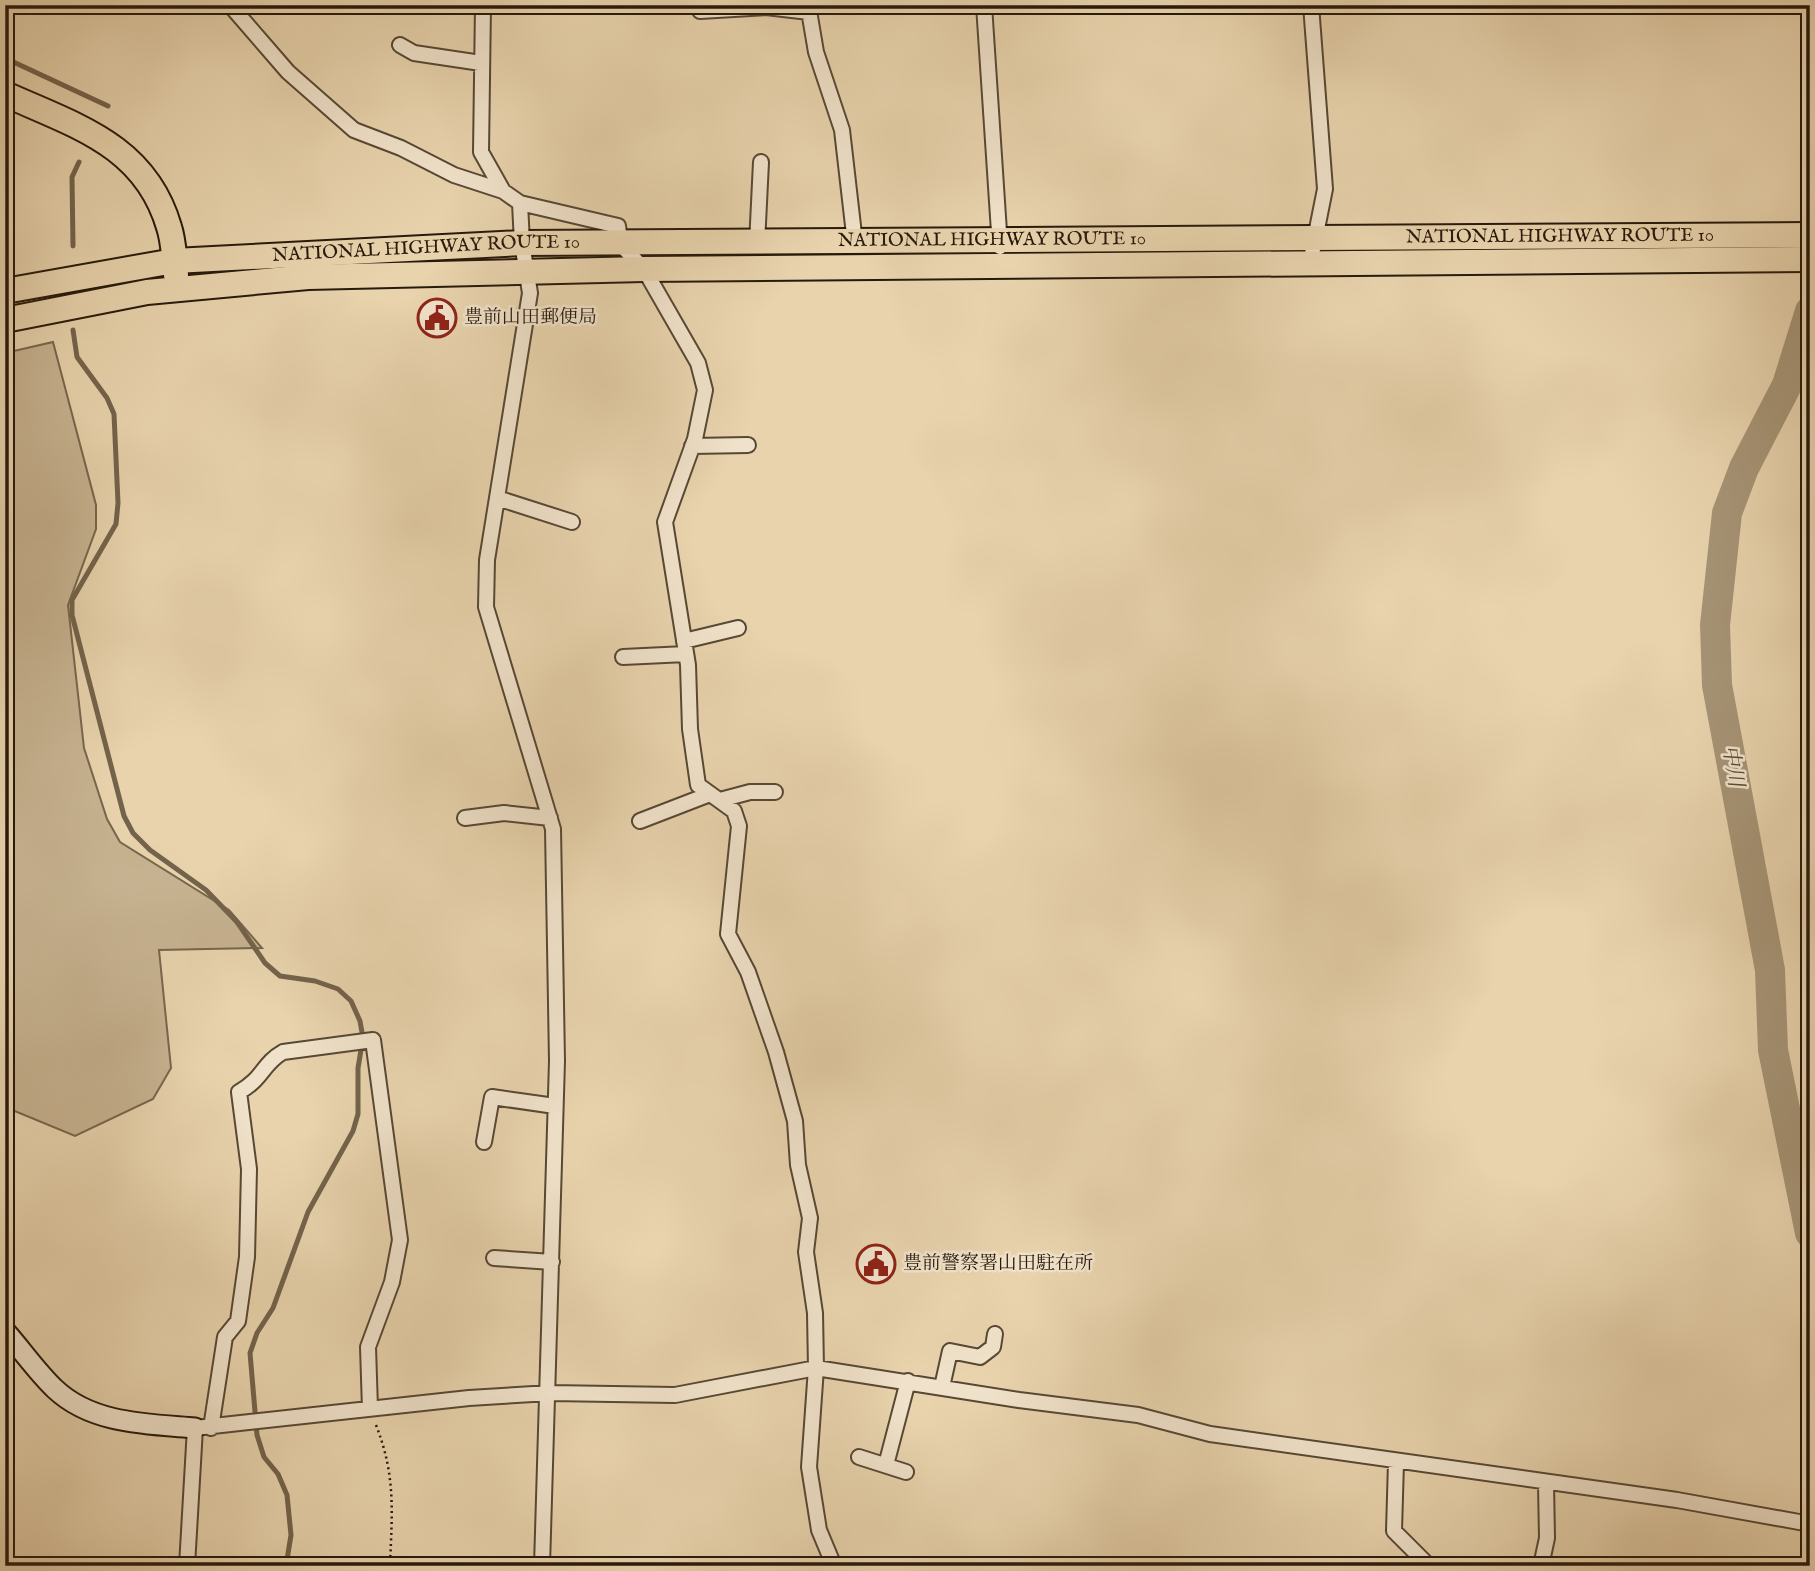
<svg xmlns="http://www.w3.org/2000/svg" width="1815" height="1571" font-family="'IM FELL English','Noto Serif JP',serif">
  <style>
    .green { fill: #c7b391; stroke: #77664e; stroke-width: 2 }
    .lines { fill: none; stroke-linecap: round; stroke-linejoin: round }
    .stream { stroke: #73634b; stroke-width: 5 }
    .river { stroke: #a69476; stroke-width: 30 }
    .street-casing { stroke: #574834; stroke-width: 18 }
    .secondary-casing { stroke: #27190b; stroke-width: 23 }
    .highway-casing { stroke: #27190b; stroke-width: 28 }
    .path { stroke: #27190b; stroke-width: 2.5; stroke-dasharray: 2 3.5; stroke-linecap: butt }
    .street { stroke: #f0e2ca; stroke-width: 14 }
    .secondary { stroke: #f0e2ca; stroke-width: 19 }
    .highway { stroke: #e8d3ad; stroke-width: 24 }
    .labels { text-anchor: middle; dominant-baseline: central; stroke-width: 5; stroke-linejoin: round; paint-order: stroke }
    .street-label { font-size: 19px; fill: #27190b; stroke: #f0e2ca }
    .poi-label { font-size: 19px; fill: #27190b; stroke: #f0e2ca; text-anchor: start }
    .water-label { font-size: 21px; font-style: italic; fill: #5a4a36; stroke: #f0e2ca }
  </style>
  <rect width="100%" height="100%" fill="#e8d3ad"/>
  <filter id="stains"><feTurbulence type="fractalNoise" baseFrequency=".00286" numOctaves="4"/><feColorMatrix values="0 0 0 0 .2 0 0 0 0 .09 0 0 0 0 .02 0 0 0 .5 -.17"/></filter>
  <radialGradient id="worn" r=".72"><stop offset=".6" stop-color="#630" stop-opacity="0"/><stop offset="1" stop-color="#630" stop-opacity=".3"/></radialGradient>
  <path class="green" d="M53 342 96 505V529L68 605 84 748 107 819 120 842 229 910 262 948 159 950 171 1068 153 1099 75 1136 5 1107V353Z"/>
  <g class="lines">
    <path class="stream" d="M5 12 6 5
      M5 55 7 59 108 106
      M73 246 72 177 79 162
      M73 330 77 357 107 398 114 414 118 503 116 524 72 600V615L124 816 133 833 150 850 206 890 237 922 265 963 280 976 315 981 338 989 351 1001 360 1021 363 1038 358 1068V1114L353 1131 308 1212 273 1308 257 1333 250 1353 257 1435 264 1457 278 1474 287 1495 291 1535 286 1566"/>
    <path class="river" d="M1810 311 1787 385 1744 468 1727 513 1715 625 1717 685 1770 970 1773 1050 1810 1233"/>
    <defs>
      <path id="street" d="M230 5 288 72 354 130 401 148 454 175 503 191 520 203 618 226 621 245 644 269 698 363 705 390 695 439 665 522 688 665 690 729 698 785 734 811 739 826 728 934 748 972 776 1052 795 1121 798 1165 810 1218 806 1252 815 1313 816 1368 809 1467 819 1530 834 1566
        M483 5 481 152 503 191
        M808 5 816 52 842 130 855 243
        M984 5 1000 247
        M700 11 766 7 809 12
        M400 45 414 53 481 63
        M520 203 522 243 530 293 487 560 486 607 553 829 557 1061 542 1566
        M757 244 761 162
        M1310 264 1325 189 1311 5
        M692 446 748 445
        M497 498 572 522
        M684 641 738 628
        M623 657 686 654
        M720 800 750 792H775
        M465 818 504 813 550 818
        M640 821 710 794
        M484 1142 492 1097 555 1106
        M494 1258 552 1262
        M942 1387 950 1351 980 1357 993 1347 995 1334
        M211 1428 225 1337 238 1321 247 1257 249 1169 239 1092C264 1078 262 1064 283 1052L373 1040 400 1240 392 1282 368 1347 370 1409
        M859 1457 906 1472
        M1396 1462 1394 1531 1429 1566
        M886 1465 908 1381
        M187 1566 195 1428 469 1398 550 1393 675 1395 816 1368 1019 1400 1138 1415 1210 1434 1677 1500 1810 1524
        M1541 1566 1547 1538 1546 1483"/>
      <path id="secondary" d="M5 1331C22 1350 37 1372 55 1389 92 1424 147 1424 195 1428"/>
      <g id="highway">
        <path d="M5 94C76 126 145 145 169 227 174 242 174 259 176 275"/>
        <path id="s1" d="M5 291 174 261 522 243 1810 235"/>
        <path d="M5 320 147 292 308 277 644 269 1810 259"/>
      </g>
    </defs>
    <use href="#street" class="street-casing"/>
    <use href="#secondary" class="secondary-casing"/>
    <use href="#highway" class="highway-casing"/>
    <path class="path" d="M376 1425C396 1476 392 1512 390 1566"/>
    <use href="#street" class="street"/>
    <use href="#secondary" class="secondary"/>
    <use href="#highway" class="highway"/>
  </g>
  <defs>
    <symbol id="civic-ring" viewBox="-11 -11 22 22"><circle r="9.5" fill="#f0e2ca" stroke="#8f2418" stroke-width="1.5"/><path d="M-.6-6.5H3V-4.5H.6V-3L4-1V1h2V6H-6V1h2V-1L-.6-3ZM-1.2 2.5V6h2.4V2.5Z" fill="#8f2418"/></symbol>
  </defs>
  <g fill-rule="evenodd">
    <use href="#civic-ring" x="415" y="296" width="44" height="44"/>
    <use href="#civic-ring" x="854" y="1242" width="44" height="44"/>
  </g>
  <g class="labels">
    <g class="street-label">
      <text stroke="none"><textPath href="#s1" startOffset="1558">NATIONAL HIGHWAY ROUTE 10</textPath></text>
      <text stroke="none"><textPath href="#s1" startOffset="990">NATIONAL HIGHWAY ROUTE 10</textPath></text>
      <text stroke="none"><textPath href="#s1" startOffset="424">NATIONAL HIGHWAY ROUTE 10</textPath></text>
    </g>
    <g class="poi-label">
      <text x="464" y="318">豊前山田郵便局</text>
      <text x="903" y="1264">豊前警察署山田駐在所</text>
    </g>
    <g class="water-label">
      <text transform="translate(1732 766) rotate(80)">中川</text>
    </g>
  </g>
  <rect width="1815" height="1571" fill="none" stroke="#e8d3ad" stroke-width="28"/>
  <rect x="7" y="7" width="1801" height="1557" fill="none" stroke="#27190b" stroke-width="3.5"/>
  <rect x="14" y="14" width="1787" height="1543" fill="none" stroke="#27190b" stroke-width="2"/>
  <rect width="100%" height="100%" filter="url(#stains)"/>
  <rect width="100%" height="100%" fill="url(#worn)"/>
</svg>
